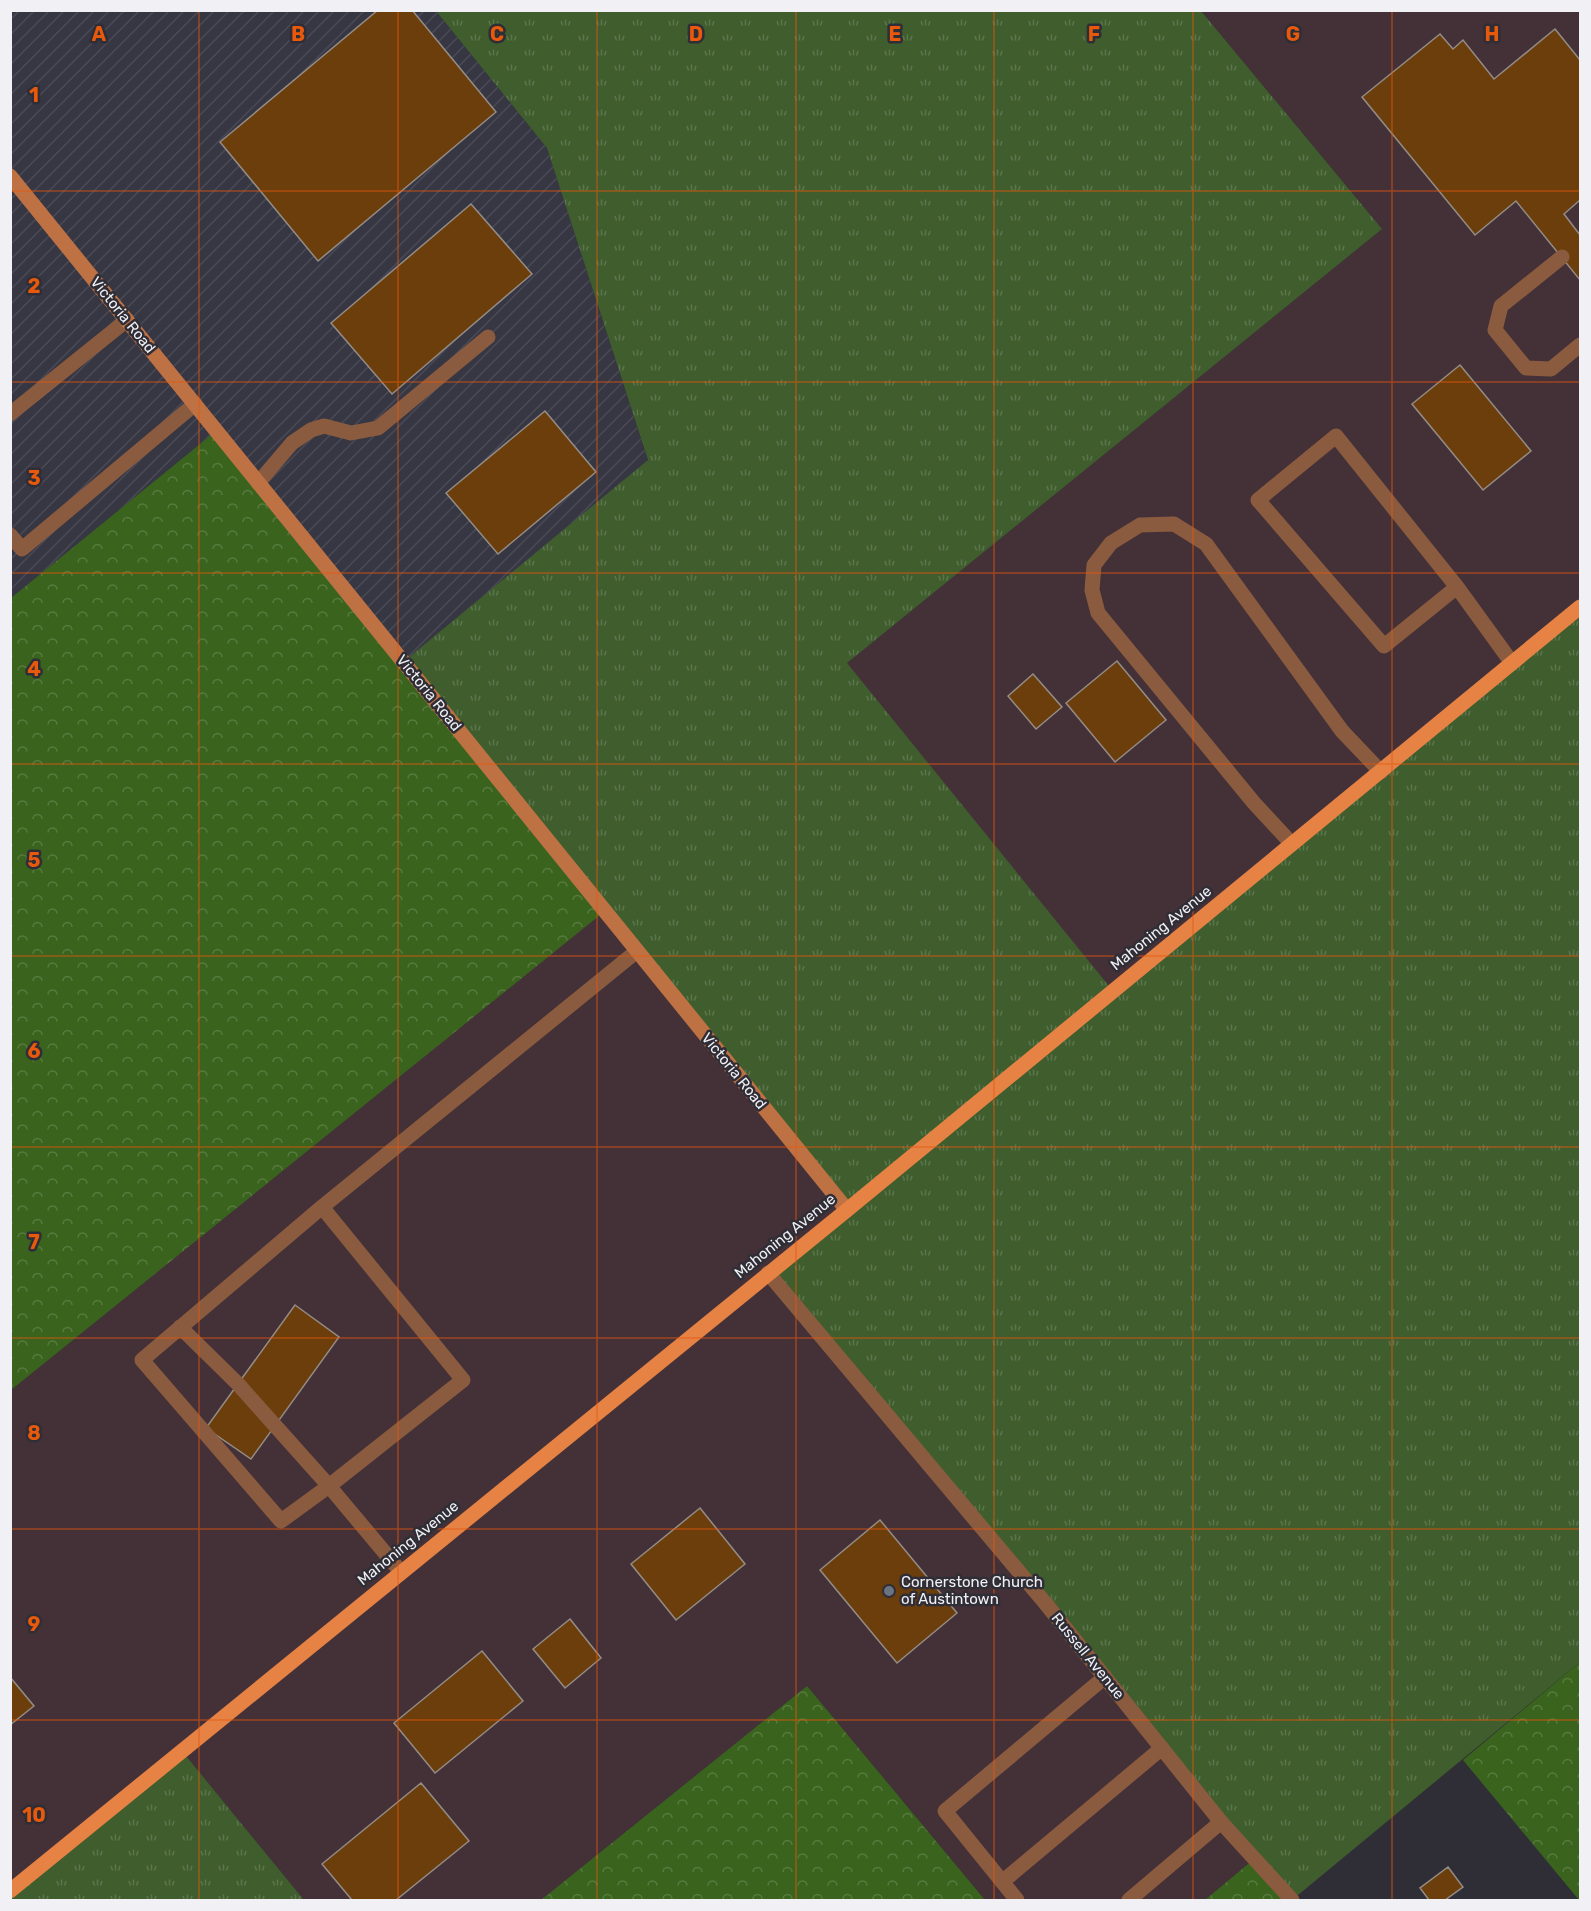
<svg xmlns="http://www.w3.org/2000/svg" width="1591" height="1911" font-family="Rubik,sans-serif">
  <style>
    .commercial { fill: #443137 }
    .industrial { fill: url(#industrial-furrows) }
    .grass { fill: url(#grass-tufts) }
    .forest { fill: url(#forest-crowns) }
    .building { fill: #6b3e0b; stroke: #948c86; stroke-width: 1.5 }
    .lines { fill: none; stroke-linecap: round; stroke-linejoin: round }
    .lane { stroke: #8b5b3f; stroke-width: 15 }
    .street { stroke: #8b5b3f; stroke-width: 15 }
    .secondary { stroke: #be7143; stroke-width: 15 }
    .primary { stroke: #e58244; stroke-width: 15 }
    .grid { fill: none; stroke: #e8590c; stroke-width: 1.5; stroke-opacity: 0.55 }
    .worship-dot { fill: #6b7280; stroke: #2f2e36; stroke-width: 2 }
    .labels { text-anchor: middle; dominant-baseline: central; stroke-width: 5; stroke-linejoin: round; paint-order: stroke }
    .street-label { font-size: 15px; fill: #f0f0f5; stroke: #2f2e36 }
    .poi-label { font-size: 15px; fill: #f0f0f5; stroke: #2f2e36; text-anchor: start }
    .grid-label { font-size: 20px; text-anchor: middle; font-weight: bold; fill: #e8590c; stroke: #2f2e36; stroke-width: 5; stroke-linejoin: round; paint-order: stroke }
  </style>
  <defs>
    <pattern id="industrial-furrows" width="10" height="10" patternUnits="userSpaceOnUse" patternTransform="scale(1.5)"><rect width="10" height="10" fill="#373643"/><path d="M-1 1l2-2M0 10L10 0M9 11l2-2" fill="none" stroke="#4a4a56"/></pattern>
    <pattern id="grass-tufts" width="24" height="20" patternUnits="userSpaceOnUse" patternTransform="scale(1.5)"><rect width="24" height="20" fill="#3f5d2d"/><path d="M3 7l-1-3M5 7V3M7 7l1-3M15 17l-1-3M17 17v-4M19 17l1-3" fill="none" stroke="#5b754c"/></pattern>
    <pattern id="forest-crowns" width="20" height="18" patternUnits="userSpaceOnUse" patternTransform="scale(1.5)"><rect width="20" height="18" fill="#3a641e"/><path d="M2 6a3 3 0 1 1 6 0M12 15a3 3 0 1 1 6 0" fill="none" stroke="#577a3f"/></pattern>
  </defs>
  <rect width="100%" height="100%" fill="#2f2e36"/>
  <path class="commercial" d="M1201 11H1580V607L1254 1859 1205 1900H985L807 1686 541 1900H304L182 1751 11 1891V1390L604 911 579 880 1382 229Z"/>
  <path class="industrial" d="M11 11H436L547 148 648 461 403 662 216 431 11 598Z"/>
  <path class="grass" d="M436 11H1201L1382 229 847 663 1113 991 1580 607V1662L1292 1900 768 1273 847 1211 403 662 648 460 547 148Z
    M182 1751 304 1900H11V1891Z"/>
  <path class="forest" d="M216 431 605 911 11 1390V598Z
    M1580 1662V1900H1579L1463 1760Z
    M807 1686 985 1900H541Z
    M1254 1859 1292 1900H1205Z"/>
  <path class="building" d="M378 10H412L496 112 318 261 220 142Z
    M1555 29 1580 60V200L1564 214 1580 235V280L1516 201 1475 235 1362 97 1440 34 1453 49 1463 40 1494 79Z
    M471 204 532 274 392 394 331 323Z
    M1460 365 1531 451 1483 490 1412 404Z
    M545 411 596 472 498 554 446 493Z
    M1117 661 1166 720 1115 762 1066 703Z
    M1033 674 1062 707 1036 729 1008 696Z
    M295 1305 339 1337 251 1459 206 1428Z
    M700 1508 745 1564 676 1620 631 1564Z
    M880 1520 957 1613 897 1663 820 1570Z
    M570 1619 601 1658 565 1688 533 1649Z
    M482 1651 523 1701 435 1773 394 1723Z
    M10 1677 34 1706 10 1725Z
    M421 1783 469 1841 396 1900H352L322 1864Z
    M1448 1867 1463 1887 1445 1900H1429L1420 1888Z"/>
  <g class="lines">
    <path class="lane" d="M1562 257 1501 306 1495 330 1526 368 1551 369 1580 345
      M10 414 127 320
      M258 483 292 443 311 430 324 426 351 433 378 428 488 337
      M10 535 22 549 195 404
      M1457 587 1384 646 1258 500 1336 436 1457 587 1512 663
      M1292 844 1254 803 1098 613 1092 590 1094 565 1111 543 1140 525 1174 524 1206 544 1342 731 1381 772
      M180 1327 238 1384 329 1486 281 1521 142 1360 322 1207
      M401 1572 329 1486 463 1380 322 1207 637 951
      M1002 1882 1162 1748
      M1017 1900 945 1811 1105 1677
      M1129 1900 1221 1822"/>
    <path class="street" d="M768 1273 1046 1604 1221 1822 1292 1900"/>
    <path class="secondary" d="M10 176 847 1210"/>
    <path class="primary" d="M10 1891 847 1210 1580 607"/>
  </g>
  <path class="grid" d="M199 10V1900M398 10V1900M597 10V1900M796 10V1900M994 10V1900M1193 10V1900M1392 10V1900M10 191H1580M10 382H1580M10 573H1580M10 764H1580M10 956H1580M10 1147H1580M10 1338H1580M10 1529H1580M10 1720H1580"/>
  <circle class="worship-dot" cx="889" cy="1591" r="6"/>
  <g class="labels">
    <g class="street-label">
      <text transform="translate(123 315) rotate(51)">Victoria Road</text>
      <text transform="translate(429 693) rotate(51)">Victoria Road</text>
      <text transform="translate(1161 928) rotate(-39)">Mahoning Avenue</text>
      <text transform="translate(734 1071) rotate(51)">Victoria Road</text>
      <text transform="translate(785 1236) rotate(-39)">Mahoning Avenue</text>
      <text transform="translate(408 1543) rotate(-39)">Mahoning Avenue</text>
      <text transform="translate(1088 1656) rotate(51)">Russell Avenue</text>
    </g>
    <g class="poi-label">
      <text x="901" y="1582">Cornerstone Church<tspan x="901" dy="17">of Austintown</tspan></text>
    </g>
  </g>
  <g class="grid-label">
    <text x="99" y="41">A</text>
    <text x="298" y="41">B</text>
    <text x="497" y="41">C</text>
    <text x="696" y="41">D</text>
    <text x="895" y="41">E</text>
    <text x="1094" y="41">F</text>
    <text x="1293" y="41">G</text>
    <text x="1492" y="41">H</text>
    <text x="34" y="102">1</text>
    <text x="34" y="293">2</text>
    <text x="34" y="485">3</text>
    <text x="34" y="676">4</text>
    <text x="34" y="867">5</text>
    <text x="34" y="1058">6</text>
    <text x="34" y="1249">7</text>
    <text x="34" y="1440">8</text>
    <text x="34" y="1631">9</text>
    <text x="34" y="1822">10</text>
  </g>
  <rect width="1591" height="1911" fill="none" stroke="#f0f0f5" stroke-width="24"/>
</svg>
